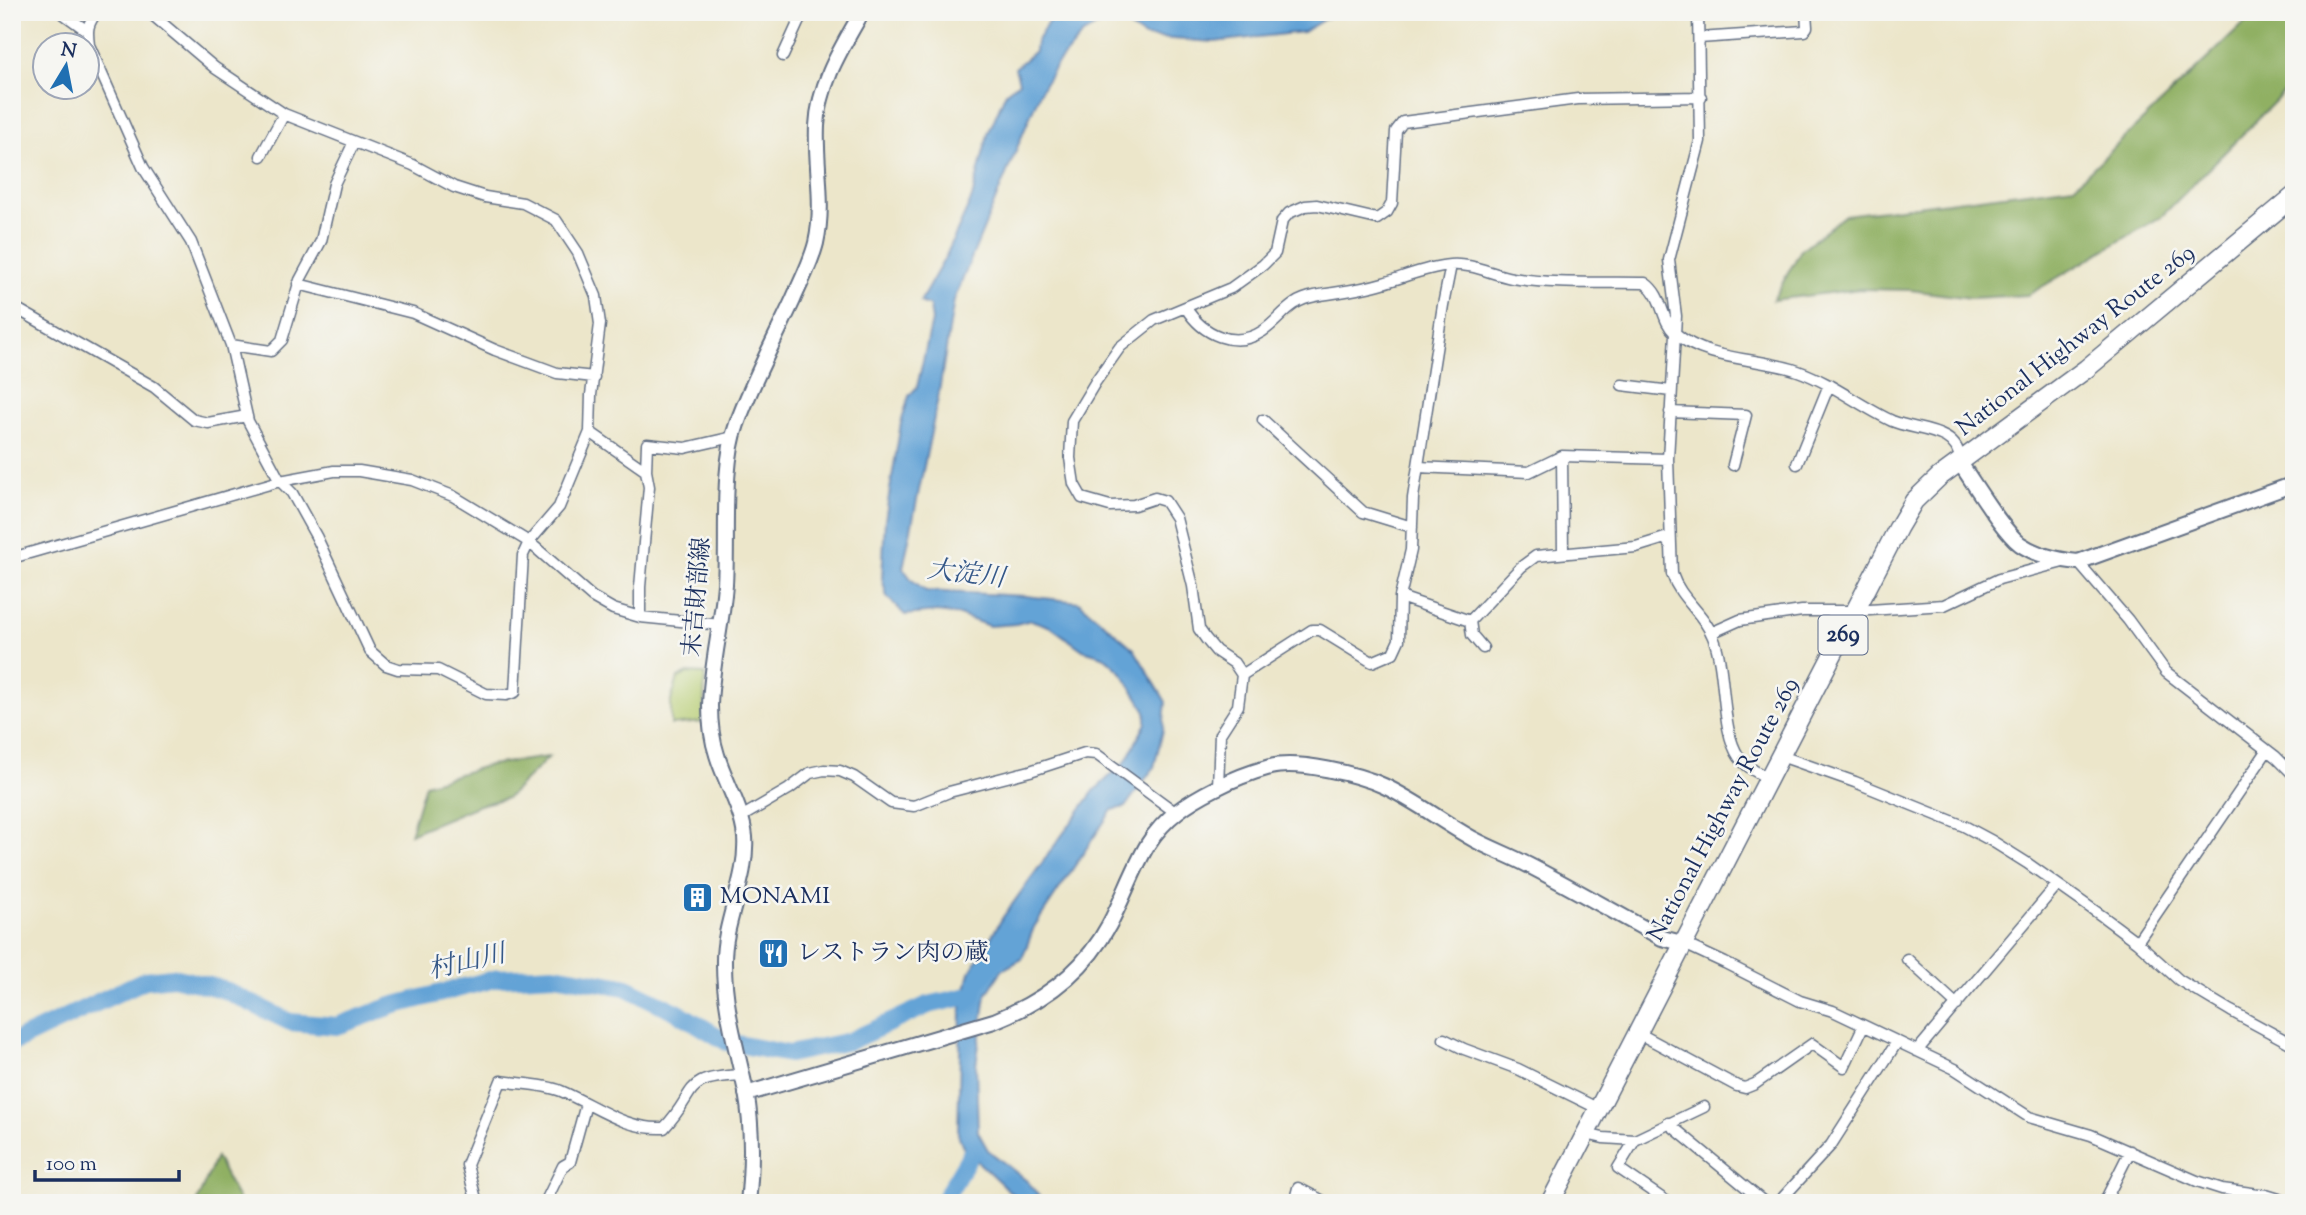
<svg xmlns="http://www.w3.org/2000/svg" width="2306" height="1215" font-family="'Sorts Mill Goudy','Noto Serif JP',serif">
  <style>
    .green { fill: #b6cc71; stroke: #687e68; stroke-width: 2 }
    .forest { fill: #90b063; stroke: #567060; stroke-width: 2 }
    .water { fill: #64a3d6; stroke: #40699a; stroke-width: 2 }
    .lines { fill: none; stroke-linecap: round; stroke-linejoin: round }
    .river { stroke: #64a3d6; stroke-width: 18 }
    .street-casing { stroke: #646f84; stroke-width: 13 }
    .secondary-casing { stroke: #646f84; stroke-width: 18 }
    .highway-casing { stroke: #646f84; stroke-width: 21 }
    .street { stroke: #fff; stroke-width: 10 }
    .secondary { stroke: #fff; stroke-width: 14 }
    .highway { stroke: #fff; stroke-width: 18 }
    .labels { text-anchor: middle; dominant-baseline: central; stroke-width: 5; stroke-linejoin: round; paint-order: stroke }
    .shield { fill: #f6f6f2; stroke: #5d6b8a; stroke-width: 2 }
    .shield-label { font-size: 23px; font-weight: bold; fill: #1b2f5e }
    .street-label { font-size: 24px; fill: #1b2f5e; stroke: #f6f6f2 }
    .poi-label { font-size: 24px; fill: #1b2f5e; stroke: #f6f6f2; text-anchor: start }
    .water-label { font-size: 26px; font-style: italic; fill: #355888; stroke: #f6f6f2 }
  </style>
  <rect width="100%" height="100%" fill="#f6f6f2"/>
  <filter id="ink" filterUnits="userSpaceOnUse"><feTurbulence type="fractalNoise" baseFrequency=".0143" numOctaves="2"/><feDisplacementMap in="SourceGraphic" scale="14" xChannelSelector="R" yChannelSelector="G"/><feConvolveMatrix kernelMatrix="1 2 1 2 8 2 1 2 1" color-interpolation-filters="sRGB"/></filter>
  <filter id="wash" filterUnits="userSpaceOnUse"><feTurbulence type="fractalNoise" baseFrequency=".00686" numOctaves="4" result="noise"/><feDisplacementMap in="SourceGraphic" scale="28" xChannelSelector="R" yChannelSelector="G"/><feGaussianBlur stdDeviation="1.57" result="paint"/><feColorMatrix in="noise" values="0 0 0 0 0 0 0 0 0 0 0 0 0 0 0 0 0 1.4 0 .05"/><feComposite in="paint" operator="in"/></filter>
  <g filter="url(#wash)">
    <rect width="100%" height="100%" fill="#ece6ca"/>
    <path class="green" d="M688 673 705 674 703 722 671 725V701L678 678Z"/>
    <path class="forest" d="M2256 12H2294V82L2162 216 2028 295 1971 298 1910 290 1860 289 1773 300 1801 250 1845 215 2074 186Z
      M549 757 507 798 479 805 410 834 425 784 489 765Z
      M216 1157 240 1203H196Z"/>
    <path class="water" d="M1073 12H1336L1303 32 1214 42 1145 37 1126 25 1101 24 1083 34 1056 65 1041 90 954 300 938 398 903 568 912 580 926 591 1026 596 1079 602 1134 649 1166 702 1163 730 1154 767 1125 807 1112 810 1034 927 1022 959 1002 970 986 995 976 1065 978 1132 988 1150 1028 1182 1044 1203H1022L964 1149 958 1134 961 1012 970 972 1003 917 1094 791 1126 761 1146 723V711L1122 673 1103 656 1083 650 1051 627 1031 620 1016 624 989 626 959 615 937 612 905 615 887 597 882 578 885 520 901 423 909 396 917 387 932 321 930 306 920 302 946 256 972 198 988 134 1006 92 1019 82 1015 68 1035 51 1036 42 1050 19Z"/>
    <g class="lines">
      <path class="river" d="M12 1043 145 980 173 977 222 989 290 1022 337 1026 392 1006 498 978 554 975 625 987 679 1013 727 1042 789 1054 850 1041 928 1005 977 994
        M942 1203 972 1152"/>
    </g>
  </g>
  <g filter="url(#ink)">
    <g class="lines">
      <defs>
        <path id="street" d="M61 12 86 30
          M97 12C87 24 87 30 89 45L143 167 191 242 231 345 248 421 280 481 292 493 317 538 370 651 386 665 398 669 438 670 486 694 506 695 515 692 523 555 529 542 559 507 590 432 591 395 600 324 596 296 578 253 556 220 523 203 485 197 454 187 413 165 284 114 215 68 149 12
          M1698 12 1700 141 1669 260 1676 316 1668 459 1672 574C1680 599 1704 613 1713 637 1727 670 1720 730 1739 757 1746 767 1758 773 1769 779
          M1699 38 1804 31 1807 27 1806 12
          M783 56 803 12
          M261 156 284 114
          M298 284 413 313 495 350 557 373 594 377
          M12 306 154 387 194 420 208 423 247 416
          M1186 308C1202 334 1234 350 1263 331 1283 317 1288 301 1315 296 1337 292 1360 290 1383 283 1405 277 1426 267 1450 265 1472 263 1491 274 1512 278 1555 285 1602 282 1645 283 1664 296 1660 319 1675 333 1708 362 1759 357 1798 371 1832 383 1860 406 1892 421 1915 431 1960 428 1960 462
          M231 345 271 351 282 340 300 280 321 241 334 184 354 142
          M1622 385 1671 391
          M1670 412 1746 415 1733 465
          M1263 420 1363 512 1412 527
          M590 432 646 471 649 487 640 587V617
          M1562 456 1563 553
          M1797 464 1829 385
          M1418 467 1529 472 1562 456 1668 459
          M646 471 647 444 685 448 733 437
          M12 558 280 481 334 471H359L412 480 453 496 529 542 592 597 613 609 640 617 721 625
          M2078 562 2128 620 2166 672 2276 757 2294 775
          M1400 597 1470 621
          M1711 633 1740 620 1802 611H1855L1944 605 1999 579 2063 562
          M1483 648 1472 635 1470 621 1521 567 1536 556 1636 547 1665 538 1670 545
          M1242 675 1312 630H1320L1372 662 1393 653 1399 640 1400 597 1411 550 1413 498 1443 305 1451 265
          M1781 756 1855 782 1964 826 1992 841 2027 863 2102 916 2137 942 2179 980 2231 1011 2294 1045
          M1218 787 1220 734 1238 706 1242 675 1234 663 1216 651 1206 639 1199 629 1193 586 1176 518 1165 501 1155 498 1134 505 1110 506 1082 498 1074 484 1070 458 1072 421 1096 381 1120 347 1154 320 1231 288 1263 265 1275 253 1282 221 1289 213 1305 206 1317 205 1377 219 1387 212 1392 203 1396 131 1403 122 1578 99 1701 97
          M741 817 789 789 810 773 824 770 840 771 854 777 891 803 914 806 949 792 1030 771 1085 753 1096 754 1175 812
          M2137 942 2267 751
          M1682 943 1725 963 1800 1001 1833 1011 1955 1069 2029 1117 2091 1135 2197 1181 2222 1189 2266 1195 2292 1203
          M1907 959 1957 1005
          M1638 1033 1737 1086 1745 1088 1755 1084 1812 1044 1844 1067 1863 1027
          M1444 1039 1464 1049 1518 1069 1599 1109
          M1917 1051 2057 885
          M1668 1123 1765 1203
          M1586 1134 1603 1138 1635 1140 1704 1107
          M1635 1140 1618 1168 1669 1203
          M477 1203 467 1165 501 1081C520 1084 544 1084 561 1091 596 1106 625 1130 664 1128 700 1090 679 1078 742 1075
          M545 1203 563 1166 570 1162 586 1104
          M1294 1203 1298 1188 1327 1203
          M1778 1203 1831 1145 1897 1042
          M2104 1203 2130 1151"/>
        <path id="secondary" d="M1960 463C1974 483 2002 530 2020 544 2036 555 2058 560 2078 562L2294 484
          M746 1094 994 1021C1042 1002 1084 972 1109 925 1123 899 1133 869 1148 844 1165 817 1188 802 1216 788 1233 779 1252 772 1270 767 1298 760 1358 774 1384 786 1416 801 1444 823 1475 840 1492 849 1511 856 1528 865 1573 888 1617 914 1662 938L1682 943
          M748 1203C752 1166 753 1129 746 1092 737 1049 724 1008 724 964 723 921 748 880 745 837 742 808 725 782 717 755 712 740 710 723 710 706 711 666 722 625 725 584 728 536 721 467 737 424 752 382 774 341 793 300 801 281 811 263 816 243 825 203 815 166 817 126 819 83 841 49 862 12"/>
        <path id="highway" d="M1550 1203C1665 978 1782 753 1898 528L1914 501 1939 477 2086 369 2294 196"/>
      </defs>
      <use href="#street" class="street-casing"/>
      <use href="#secondary" class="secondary-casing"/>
      <use href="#highway" class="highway-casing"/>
      <use href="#street" class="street"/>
      <use href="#secondary" class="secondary"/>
      <use href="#highway" class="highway"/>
    </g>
  </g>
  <defs>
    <symbol id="building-square" viewBox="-11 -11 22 22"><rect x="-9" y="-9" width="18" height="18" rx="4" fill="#1f6fb2" stroke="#f6f6f2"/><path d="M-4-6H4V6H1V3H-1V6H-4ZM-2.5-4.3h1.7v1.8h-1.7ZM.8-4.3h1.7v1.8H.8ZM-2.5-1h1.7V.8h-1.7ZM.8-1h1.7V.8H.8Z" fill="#fff"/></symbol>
    <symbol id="restaurant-square" viewBox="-11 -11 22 22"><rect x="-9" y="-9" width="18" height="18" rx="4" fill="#1f6fb2" stroke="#f6f6f2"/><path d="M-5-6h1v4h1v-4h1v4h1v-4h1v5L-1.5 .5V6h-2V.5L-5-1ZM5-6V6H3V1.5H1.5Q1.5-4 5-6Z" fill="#fff"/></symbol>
  </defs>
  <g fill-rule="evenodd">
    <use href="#building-square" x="680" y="880" width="35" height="35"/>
    <use href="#restaurant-square" x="756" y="936" width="35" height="35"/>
  </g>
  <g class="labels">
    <rect class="shield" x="1818.5" y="615.5" width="49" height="39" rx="5"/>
    <g class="shield-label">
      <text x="1843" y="635">269</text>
    </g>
    <g class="street-label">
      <text transform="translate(2076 341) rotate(-38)">National Highway Route 269</text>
      <text transform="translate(698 597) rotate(-85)">末吉財部線</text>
      <text transform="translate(1724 810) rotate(-62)">National Highway Route 269</text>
    </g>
    <g class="poi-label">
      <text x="720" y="897">MONAMI</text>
      <text x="797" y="954">レストラン肉の蔵</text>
    </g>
    <g class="water-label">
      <text transform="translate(966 575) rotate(7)">大淀川</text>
      <text transform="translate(467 963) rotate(-13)">村山川</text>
    </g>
  </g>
  <rect width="2306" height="1215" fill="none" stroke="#f6f6f2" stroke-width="42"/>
  <g transform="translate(66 66) rotate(10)"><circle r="33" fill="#f6f6f2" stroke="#9ea6b7" stroke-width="2"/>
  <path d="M0-5L12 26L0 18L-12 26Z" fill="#1f6fb2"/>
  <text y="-10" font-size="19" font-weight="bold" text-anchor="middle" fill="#1b2f5e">N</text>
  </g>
  <path d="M35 1170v10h144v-10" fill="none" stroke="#1b2f5e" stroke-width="3.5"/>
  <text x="46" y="1170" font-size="21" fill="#1b2f5e" stroke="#f6f6f2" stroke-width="5" paint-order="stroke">100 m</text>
</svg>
